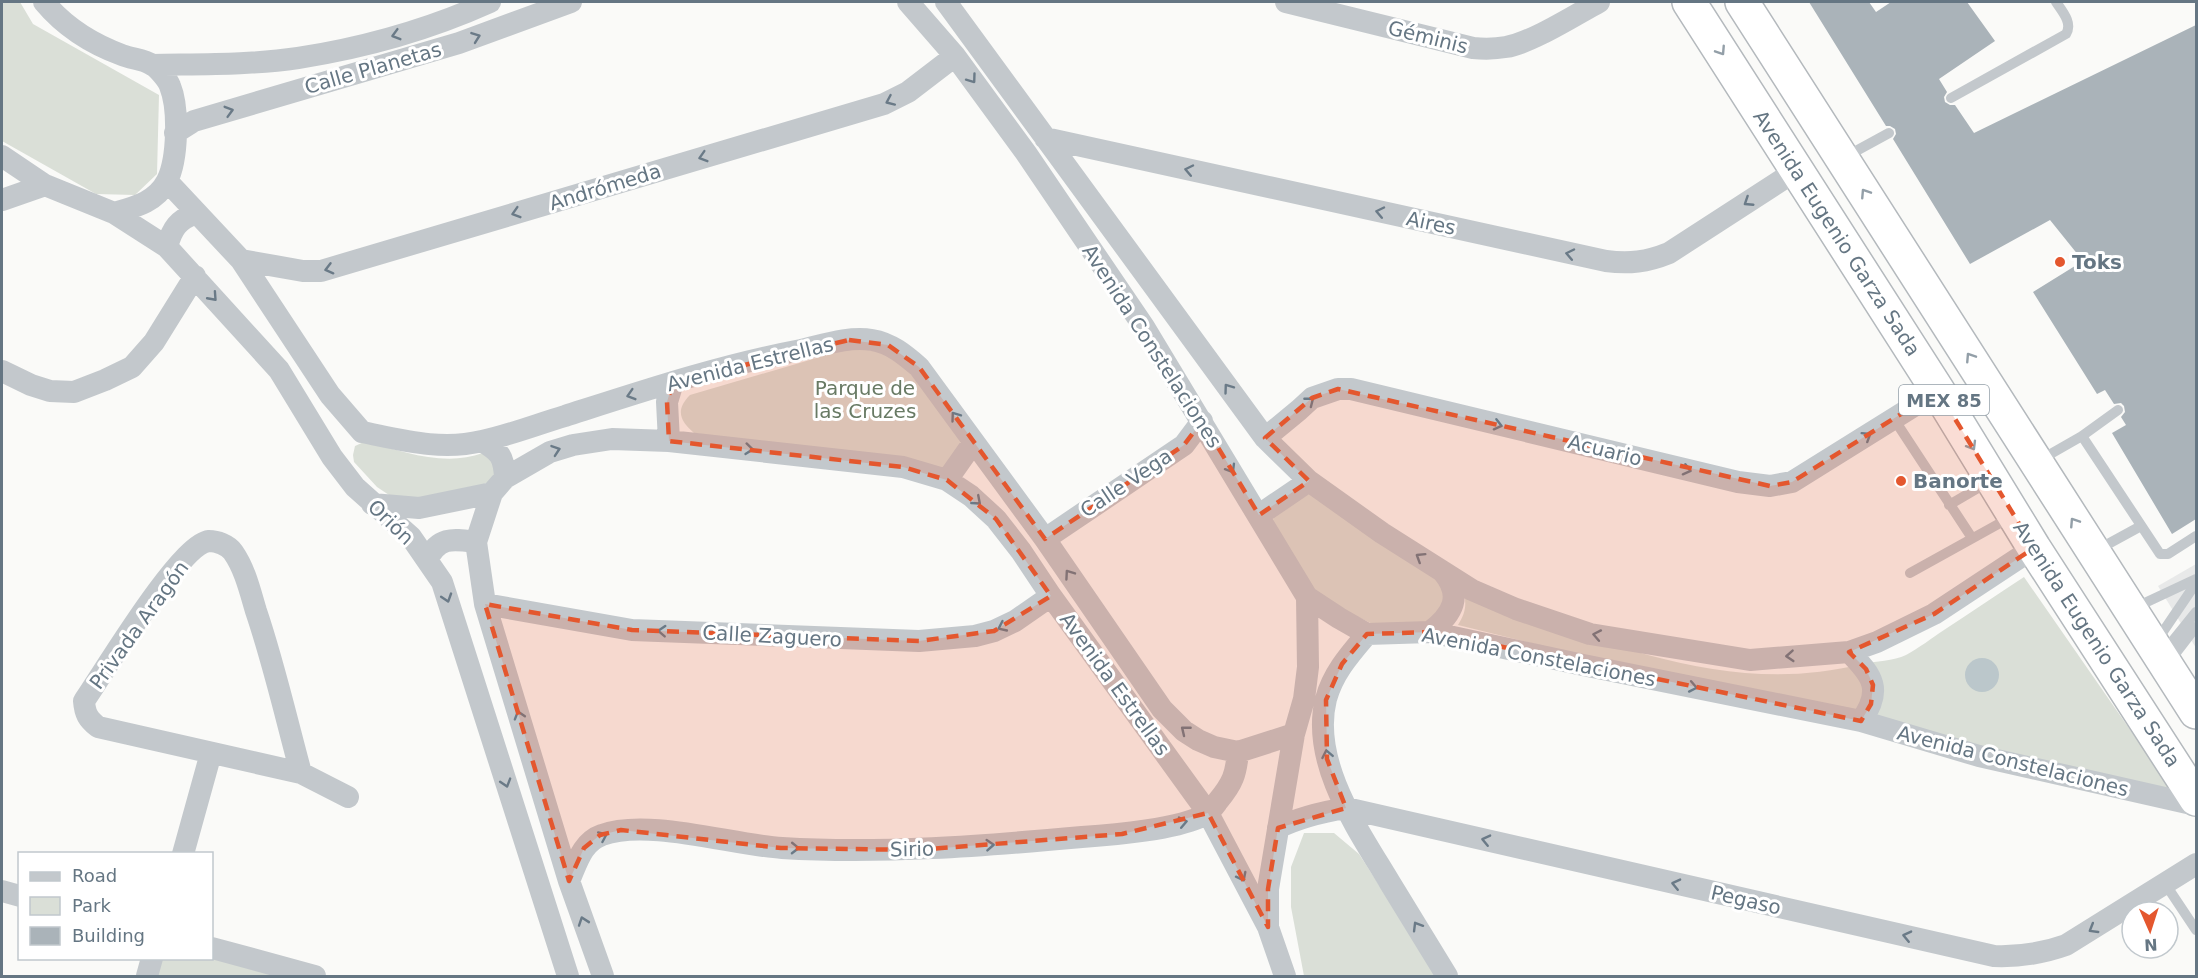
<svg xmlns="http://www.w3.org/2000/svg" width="2198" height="978" font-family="'DejaVu Sans',sans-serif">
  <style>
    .built { fill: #e8e9e9 }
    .green { fill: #dadfd7 }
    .water { fill: #bbc7cb }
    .building { fill: #aab3b9 }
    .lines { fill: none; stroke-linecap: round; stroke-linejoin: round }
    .trunk-casing { stroke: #b4b9bd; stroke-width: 36 }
    .service { stroke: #c3c8cc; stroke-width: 10 }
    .minor { stroke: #c3c8cc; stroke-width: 22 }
    .trunk { stroke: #fff; stroke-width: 33 }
    .oneway { stroke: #6a7a87 }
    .oneway2 { stroke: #939fa8 }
    .marked { fill: #e4572e; fill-opacity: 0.2; stroke: #e4572e; stroke-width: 4.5; stroke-dasharray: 12 8; stroke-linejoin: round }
    .poi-dot { fill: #e4572e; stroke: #fff; stroke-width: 2 }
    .labels { text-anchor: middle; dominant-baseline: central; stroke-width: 6; stroke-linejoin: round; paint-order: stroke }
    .shield { fill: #fff; stroke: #939fa8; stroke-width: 1.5 }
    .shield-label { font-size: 18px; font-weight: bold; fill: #657683 }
    .street-label { font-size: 20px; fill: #657683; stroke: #fff }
    .poi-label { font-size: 20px; font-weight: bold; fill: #657683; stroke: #fff; text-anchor: start }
    .park-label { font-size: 20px; fill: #687a64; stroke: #fff }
  </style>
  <rect width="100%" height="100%" fill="#fafaf8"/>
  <path class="built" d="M2196 564V648L2158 586Z"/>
  <path class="green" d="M2 2H20L33 24 159 95 157 174 135 195 96 194 2 141Z
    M854 347 898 356 962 440 949 470 694 433C680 421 675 410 690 395Z
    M366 441C403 452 445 467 483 453L490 456 498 479 427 504 389 495 377 487 354 462 353 455 355 446Z
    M1306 491 1431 571 1448 591 1438 622 1387 631 1319 598 1273 521 1274 511Z
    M2024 577 2174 793 1983 755 1458 625C1466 612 1467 604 1463 589 1590 637 1723 699 1862 664 1875 661 1894 661 1906 655 1919 648 1932 638 1944 630 1971 612 1997 595 2024 577Z
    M1304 833H1334L1359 854 1438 976H1304L1291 907V867Z
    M212 958 306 976H147L152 959Z"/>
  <path class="water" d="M1965 675a17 17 0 1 1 34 0a17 17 0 1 1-34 0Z"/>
  <path class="building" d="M1809 2H1869L1876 12 1891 2H1967L1995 41 1939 79 1947 92 1944 97 1945 102 1950 105H1955L1974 133 2196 25V519L2172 534 2112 433 2126 425 2121 417 2125 412 2124 406 2121 403 2114 404 2105 390 2097 394 2033 292 2083 261 2050 220 1970 264 1893 139 1896 134 1895 129 1890 126H1886Z"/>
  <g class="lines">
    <defs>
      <path id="trunk" d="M1689 2 1938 391 2034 548 2196 799
        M1742 2 2196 712"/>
    </defs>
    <use href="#trunk" class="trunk-casing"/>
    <path class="service" d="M1951 98 2066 34C2073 23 2062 11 2056 2
      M1845 157 1889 133
      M1894 419 1972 538
      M2082 436 2160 554H2168L2196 536
      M2040 460 2082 436 2118 410
      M1949 505 1990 481
      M2097 550 2141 526
      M1910 573 2011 517
      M2134 608 2196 579
      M2156 642 2196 583
      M2163 653 2196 612
      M2169 662 2196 627
      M2166 885 2196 930"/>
    <path class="minor" d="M44 2C64 26 92 44 122 55 131 59 144 59 152 65 158 68 168 80 170 86 179 108 178 159 167 181 156 202 135 207 114 213
      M908 2 955 56 1026 153 1144 327 1307 597 1339 618 1367 634 1430 632 1583 665 1861 721 1979 756 2196 805
      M946 2 1265 438 1309 481 1382 533 1472 590 1516 609 1590 634 1750 660 1849 652 1877 642 1934 614 2034 548
      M1286 2 1473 48C1484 49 1495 49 1506 47 1531 43 1575 15 1599 2
      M152 65C201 64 250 65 298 58 363 48 430 29 490 2
      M175 133 194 121 459 43 571 2
      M1045 138 1606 261C1629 264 1647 262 1669 253L1797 170
      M2 156 45 185 114 213 167 247 279 370 332 457 355 487 411 537 442 582 568 976
      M167 181 241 260 330 395 362 432
      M2 200 45 185
      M167 247C172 228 178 220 196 213
      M241 260 303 271H321L884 104 908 92 955 56
      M2 371 31 385 50 391 74 392 105 380 132 367 154 342 195 276
      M362 432C402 440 441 451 482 441 510 435 538 424 565 416 643 391 721 365 801 350 823 345 849 336 872 340 891 343 905 355 919 367L1045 539 1162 709 1184 731 1198 740 1214 747 1238 752 1294 734
      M1265 438 1299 410 1312 398 1338 389H1351L1738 482 1770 486 1792 482 1938 391
      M482 441C500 452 504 456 505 478
      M669 441 667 402 673 382
      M947 480 973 443
      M372 504 419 508 492 493
      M1259 515 1309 481
      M1045 539 1184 445 1202 421
      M427 560C439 536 453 539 476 542
      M485 604 632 630 919 641 975 636 994 631 1015 621 1051 596
      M1430 632C1453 614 1463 596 1443 572
      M1367 634C1350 654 1333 673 1326 699 1310 763 1359 831 1390 883 1409 914 1428 945 1447 976
      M1849 652C1873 676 1883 690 1861 721
      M301 773C286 718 274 664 256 611 250 591 245 569 233 552 228 545 217 541 209 541 180 544 103 674 84 701 85 714 88 719 98 727L301 773 348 797
      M1278 828C1300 817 1322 812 1346 808L1994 956C2020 957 2041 954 2066 945L2196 864
      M183 854 211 753
      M569 881C577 863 582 842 602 835 647 818 733 845 782 848 882 854 982 846 1082 837 1112 835 1182 829 1206 814 1211 811 1215 805 1218 801 1233 783 1236 774 1238 752
      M2 891 20 896
      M212 948 315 976
      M147 976 152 958
      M603 976 569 881 485 604 476 542 492 493 505 478 550 452 573 445 612 439 669 441 903 467 947 480 971 496 996 519 1021 551 1051 596 1208 813 1268 927
      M1285 976 1268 927V889L1294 734 1304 699 1308 667 1307 597"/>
    <use href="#trunk" class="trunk"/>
  </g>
  <defs><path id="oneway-chevron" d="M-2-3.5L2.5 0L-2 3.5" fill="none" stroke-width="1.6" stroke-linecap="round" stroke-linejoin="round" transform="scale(1.5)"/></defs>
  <g class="oneway">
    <use href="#oneway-chevron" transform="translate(396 35) rotate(164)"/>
    <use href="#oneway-chevron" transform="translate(476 37) rotate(-20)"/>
    <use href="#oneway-chevron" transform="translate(972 79) rotate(54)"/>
    <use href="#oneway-chevron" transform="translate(890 101) rotate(156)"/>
    <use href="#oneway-chevron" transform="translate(229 111) rotate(-16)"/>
    <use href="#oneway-chevron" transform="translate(703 157) rotate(163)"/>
    <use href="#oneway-chevron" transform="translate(1189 170) rotate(-168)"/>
    <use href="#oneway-chevron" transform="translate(1748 202) rotate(147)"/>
    <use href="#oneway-chevron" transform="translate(1380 212) rotate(-168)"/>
    <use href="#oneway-chevron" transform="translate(516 213) rotate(163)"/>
    <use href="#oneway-chevron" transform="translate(1570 254) rotate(-168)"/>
    <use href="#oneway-chevron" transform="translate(329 269) rotate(165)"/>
    <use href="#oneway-chevron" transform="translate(213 297) rotate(48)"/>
    <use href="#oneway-chevron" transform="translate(1228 388) rotate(-126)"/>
    <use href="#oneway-chevron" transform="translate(631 395) rotate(163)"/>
    <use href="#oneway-chevron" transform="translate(1310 401) rotate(-38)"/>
    <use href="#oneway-chevron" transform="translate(955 416) rotate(-126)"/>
    <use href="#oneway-chevron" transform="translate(1498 425) rotate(14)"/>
    <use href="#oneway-chevron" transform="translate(1867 436) rotate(-32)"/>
    <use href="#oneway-chevron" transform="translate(749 449) rotate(6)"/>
    <use href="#oneway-chevron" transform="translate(556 450) rotate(-19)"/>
    <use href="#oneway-chevron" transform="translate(1231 469) rotate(59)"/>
    <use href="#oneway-chevron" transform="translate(1687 470) rotate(14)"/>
    <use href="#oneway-chevron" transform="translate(977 501) rotate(41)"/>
    <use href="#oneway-chevron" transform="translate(1420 557) rotate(-148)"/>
    <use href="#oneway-chevron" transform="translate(1069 574) rotate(-125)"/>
    <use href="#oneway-chevron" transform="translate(447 598) rotate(72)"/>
    <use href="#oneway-chevron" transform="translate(1002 627) rotate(155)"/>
    <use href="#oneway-chevron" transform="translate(662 631) rotate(-177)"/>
    <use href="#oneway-chevron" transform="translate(1597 635) rotate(-169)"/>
    <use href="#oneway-chevron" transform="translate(1790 656) rotate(176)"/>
    <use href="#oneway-chevron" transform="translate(1693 687) rotate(11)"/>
    <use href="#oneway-chevron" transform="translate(519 715) rotate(-107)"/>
    <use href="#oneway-chevron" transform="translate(1185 730) rotate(-141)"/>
    <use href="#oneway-chevron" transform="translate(1327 754) rotate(-101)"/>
    <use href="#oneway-chevron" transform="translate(506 783) rotate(73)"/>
    <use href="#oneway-chevron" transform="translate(1183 822) rotate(-12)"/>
    <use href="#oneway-chevron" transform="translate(603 836) rotate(-24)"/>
    <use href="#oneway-chevron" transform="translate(1486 840) rotate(-167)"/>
    <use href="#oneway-chevron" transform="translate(990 845) rotate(-4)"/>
    <use href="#oneway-chevron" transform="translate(795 848) rotate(1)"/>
    <use href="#oneway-chevron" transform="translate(1242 877) rotate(63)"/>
    <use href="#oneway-chevron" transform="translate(1676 884) rotate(-167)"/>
    <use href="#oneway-chevron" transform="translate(583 921) rotate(-109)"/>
    <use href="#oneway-chevron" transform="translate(1417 926) rotate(-121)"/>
    <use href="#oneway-chevron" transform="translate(2093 929) rotate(149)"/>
    <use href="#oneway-chevron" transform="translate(1907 936) rotate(-167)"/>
  </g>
  <g class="oneway2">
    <use href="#oneway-chevron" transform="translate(1721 51) rotate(57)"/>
    <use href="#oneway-chevron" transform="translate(1865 193) rotate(-123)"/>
    <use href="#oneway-chevron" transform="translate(1970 357) rotate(-123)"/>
    <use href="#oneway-chevron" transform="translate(1972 446) rotate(59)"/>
    <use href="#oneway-chevron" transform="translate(2074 522) rotate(-123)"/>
  </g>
  <path class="marked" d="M849 340 888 345 919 367 1045 539 1184 445 1202 421 1259 515 1309 481 1265 438 1312 398 1338 389 1770 486 1792 482 1938 391 2034 548 1934 614 1849 652 1866 669 1873 685 1871 704 1861 721 1430 632 1367 634 1342 664 1326 700 1327 759 1346 808 1278 828 1268 889V927L1208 813 1122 834 917 850 781 848 621 830 600 835 584 848 569 881 485 604 632 630 919 641 994 631 1051 596 996 519 947 480 903 467 669 441 667 402 673 382Z"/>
  <g class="poi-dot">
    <circle cx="2060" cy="262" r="6"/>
    <circle cx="1901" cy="481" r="6"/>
  </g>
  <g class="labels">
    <rect class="shield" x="1899" y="385" width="90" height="30" rx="4.5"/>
    <g class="shield-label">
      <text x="1944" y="400">MEX 85</text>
    </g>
    <g class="street-label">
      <text transform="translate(1428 37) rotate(14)">Géminis</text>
      <text transform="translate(373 68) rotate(-16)">Calle Planetas</text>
      <text transform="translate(605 187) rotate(-17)">Andrómeda</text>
      <text transform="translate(1431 223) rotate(12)">Aires</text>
      <text transform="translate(1837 233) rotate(57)">Avenida Eugenio Garza Sada</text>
      <text transform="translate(1152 346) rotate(57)">Avenida Constelaciones</text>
      <text transform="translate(750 364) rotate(-14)">Avenida Estrellas</text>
      <text transform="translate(1605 450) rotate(14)">Acuario</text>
      <text transform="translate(1126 483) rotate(-34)">Calle Vega</text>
      <text transform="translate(391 522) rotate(44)">Orión</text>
      <text transform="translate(139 625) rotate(-54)">Privada Aragón</text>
      <text transform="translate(772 636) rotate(3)">Calle Zaguero</text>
      <text transform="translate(2097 644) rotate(57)">Avenida Eugenio Garza Sada</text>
      <text transform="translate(1539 657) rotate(11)">Avenida Constelaciones</text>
      <text transform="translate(1115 684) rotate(54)">Avenida Estrellas</text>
      <text transform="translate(2013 761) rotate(14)">Avenida Constelaciones</text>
      <text transform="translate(912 849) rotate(-1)">Sirio</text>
      <text transform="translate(1746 900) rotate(13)">Pegaso</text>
    </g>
    <g class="poi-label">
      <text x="2072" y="262">Toks</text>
      <text x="1913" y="481">Banorte</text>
    </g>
    <g class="park-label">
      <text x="865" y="388">Parque de<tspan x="865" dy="23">las Cruzes</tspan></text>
    </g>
  </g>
  <rect width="2198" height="978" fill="none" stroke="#657683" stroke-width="6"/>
  <rect x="18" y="852" width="195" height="108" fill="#ffffff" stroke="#c1c8cd" stroke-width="1.5"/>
  <rect x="30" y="872" width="30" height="9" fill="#c3c8cc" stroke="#c1c8cd" stroke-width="1.5"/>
  <text x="72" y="882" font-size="18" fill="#657683">Road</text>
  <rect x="30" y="897" width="30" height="18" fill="#dadfd7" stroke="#c1c8cd" stroke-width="1.5"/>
  <text x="72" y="912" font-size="18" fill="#657683">Park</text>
  <rect x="30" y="927" width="30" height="18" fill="#aab3b9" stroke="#c1c8cd" stroke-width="1.5"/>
  <text x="72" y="942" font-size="18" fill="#657683">Building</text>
  <g transform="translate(2150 930) rotate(177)"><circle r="28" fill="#ffffff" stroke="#c1c8cd" stroke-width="1.5"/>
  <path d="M0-4.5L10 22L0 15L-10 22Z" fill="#e4572e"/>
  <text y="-9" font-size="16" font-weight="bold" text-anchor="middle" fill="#657683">N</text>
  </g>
</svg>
